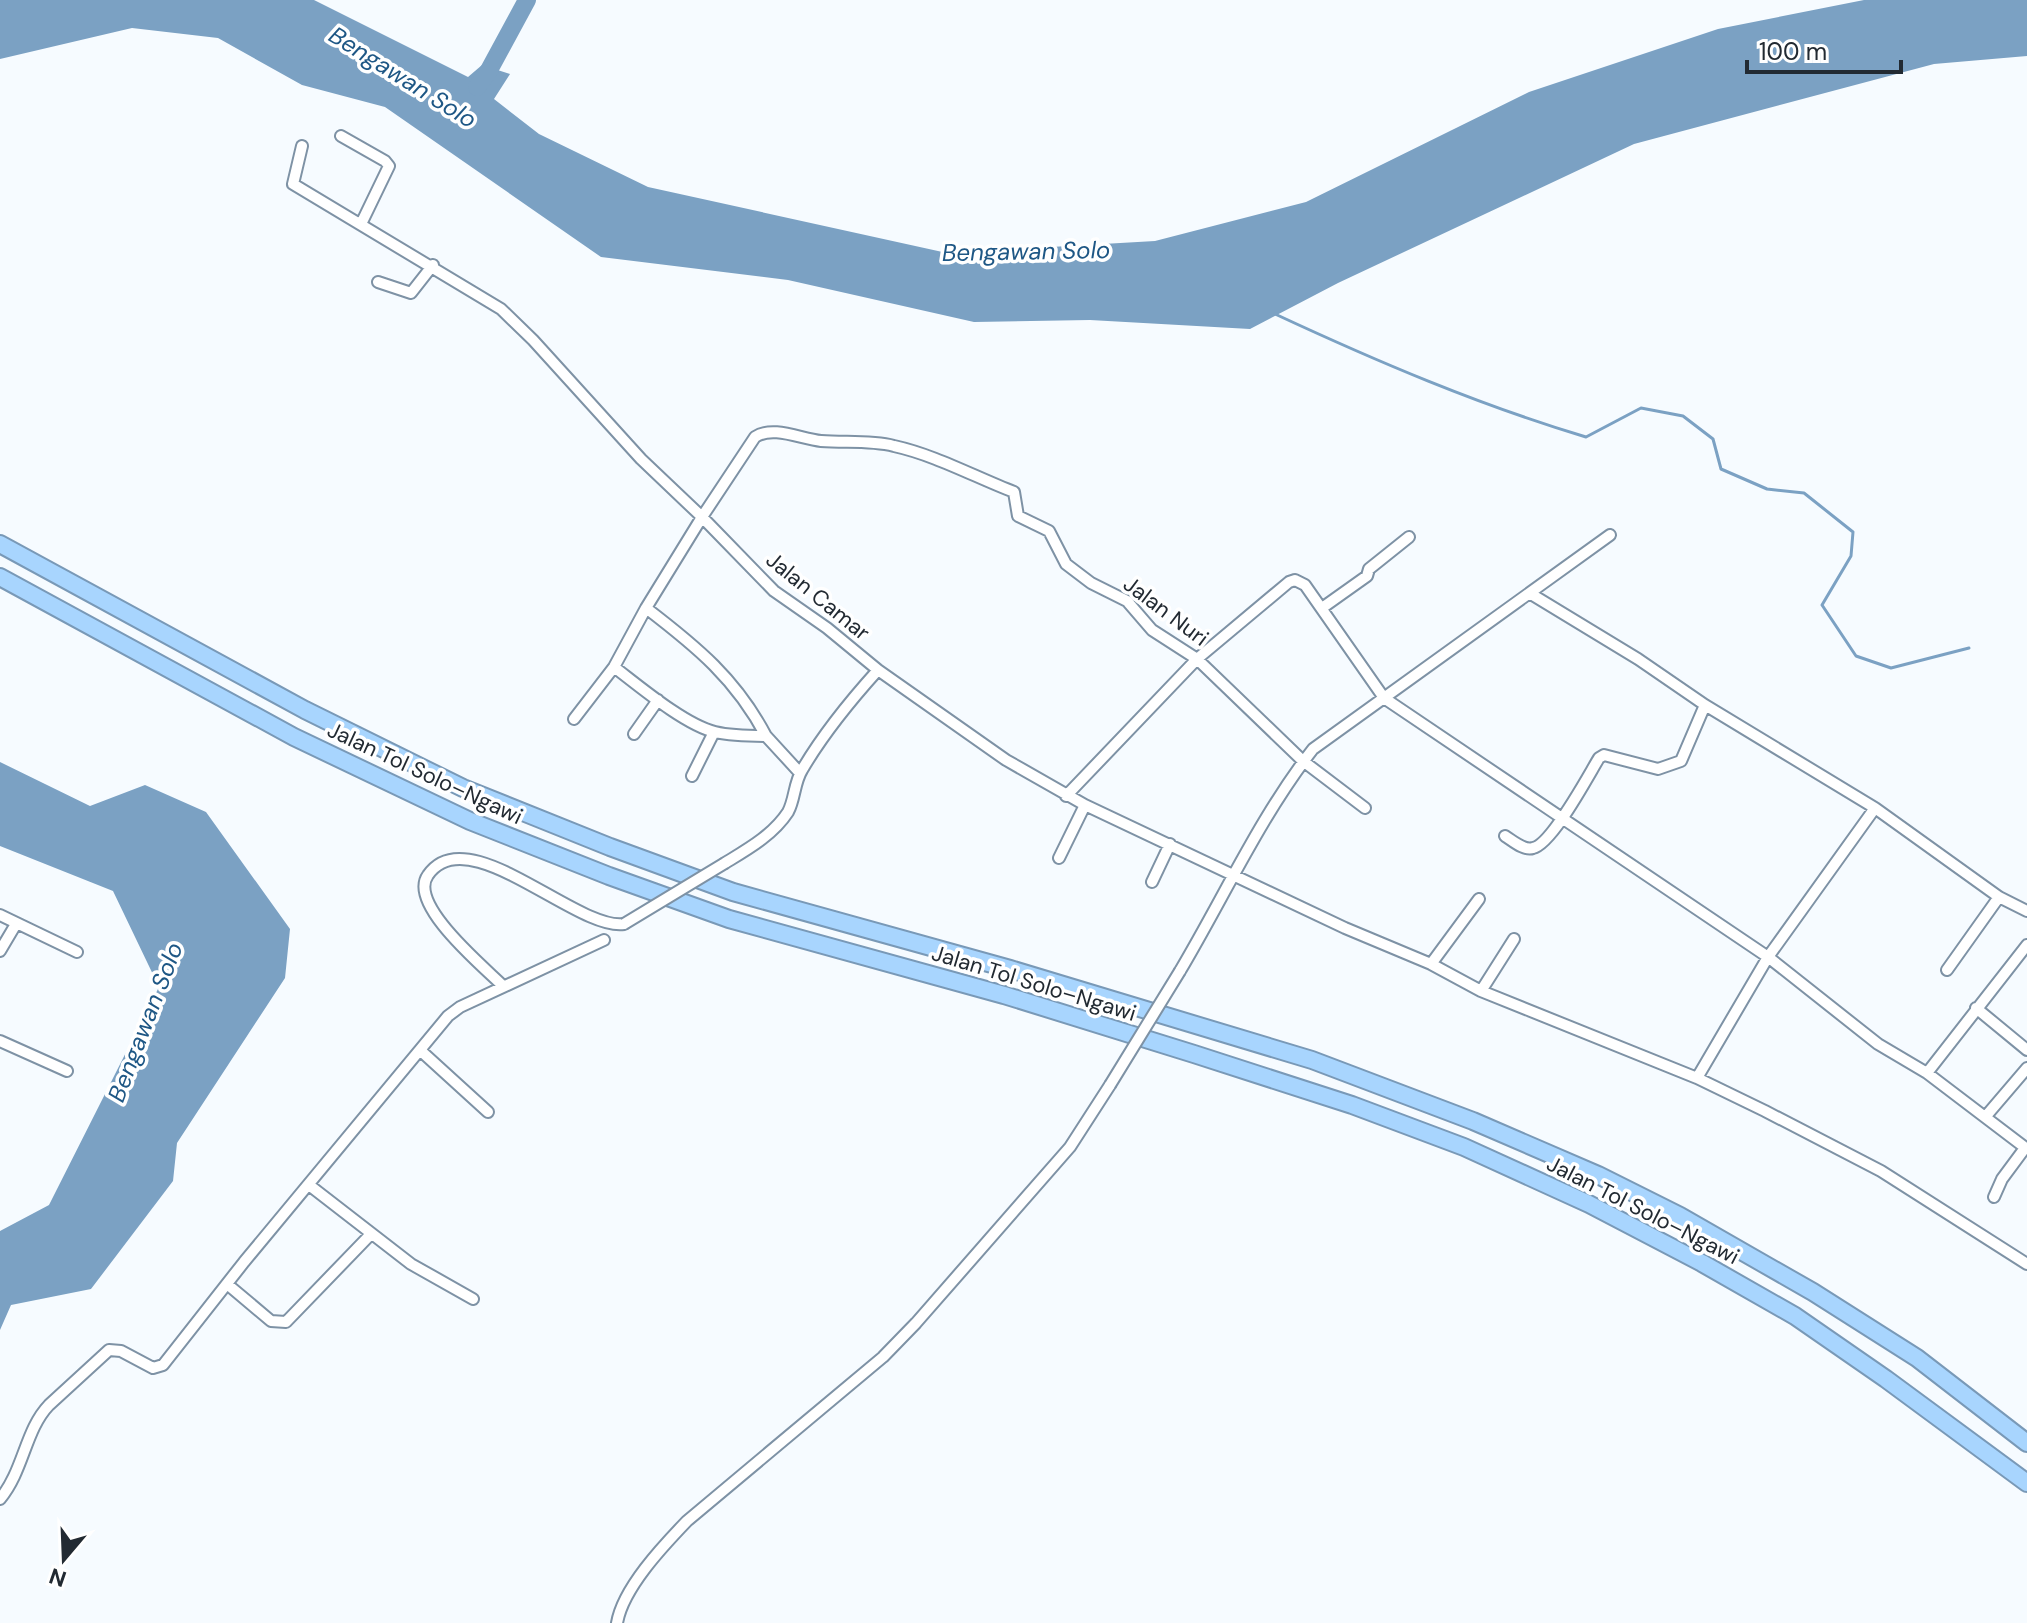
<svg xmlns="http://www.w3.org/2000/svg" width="2027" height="1623" font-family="'DM Sans',sans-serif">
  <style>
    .water { fill: #7ba1c3 }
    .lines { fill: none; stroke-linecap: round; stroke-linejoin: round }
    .stream { stroke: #7ba1c3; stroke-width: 3 }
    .river { stroke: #7ba1c3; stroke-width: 18 }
    .minor-casing { stroke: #7e92a5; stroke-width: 14 }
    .highway-casing { stroke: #7999b7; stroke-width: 20 }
    .minor { stroke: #fff; stroke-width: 10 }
    .highway { stroke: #a8d5fe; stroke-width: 16 }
    .minor-bridge-casing { stroke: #7e92a5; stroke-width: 14; stroke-linecap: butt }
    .minor-bridge { stroke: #fff; stroke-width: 10 }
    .labels { text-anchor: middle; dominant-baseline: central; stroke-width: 7; stroke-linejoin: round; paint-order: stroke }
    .street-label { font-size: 22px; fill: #222a32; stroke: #fff }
    .water-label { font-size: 24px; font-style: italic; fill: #1e5785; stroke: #fff }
  </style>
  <rect width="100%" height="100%" fill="#f6fbff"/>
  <path class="water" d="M0 0H314L468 77 482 65 510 74 494 99 539 134 648 187 947 253 1155 241 1306 202 1529 92 1718 29 1864 0H2027V56L1934 64 1634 144 1338 283 1250 329 1090 320 974 322 788 280 601 257 385 107 302 85 218 38 132 28 0 59Z
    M0 762 90 806 145 785 206 812 290 929 285 978 177 1143 173 1181 91 1289 11 1305 0 1330V1231L49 1205 159 987 113 891 0 846Z"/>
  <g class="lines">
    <path class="stream" d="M1275 314C1376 361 1479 405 1586 437L1641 408 1683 416 1713 439 1721 469 1767 489 1804 493 1853 532 1851 556 1822 605 1856 656 1891 668 1969 648"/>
    <path class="river" d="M477 87 488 72 527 0"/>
    <defs>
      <path id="minor" d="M341 136 385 161 389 166 361 224
        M302 146 293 184 501 309 533 340 641 459 702 517 774 591 827 628 878 670 1006 760 1085 805 1345 928 1431 964 1481 991 1697 1078 1765 1111 1881 1171 2027 1264
        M378 282 411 293 433 265
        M1531 594 1638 659 1705 705 1875 808 1999 897 2027 911
        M646 608C697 647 736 679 766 736
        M1322 608 1367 576 1369 569 1409 537
        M614 667C639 686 685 725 715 732 732 736 749 736 766 736L800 773
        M574 719 614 667 646 608 702 517 755 437C773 425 801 439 821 441 845 443 870 440 894 446 935 455 975 477 1014 492L1018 516 1049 531 1066 564 1091 583 1127 601 1152 630 1197 659 1303 761 1365 808
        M634 734 658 700
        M692 776 714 732
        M1066 796 1197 659 1289 582 1295 580 1305 585 1384 698 1768 957 1878 1044 1927 1073 2027 1149
        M1505 836C1513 841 1524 851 1533 848 1552 844 1588 776 1599 758L1604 755 1658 769 1681 761 1705 705
        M1059 858 1085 805
        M725 863C748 849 773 835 788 812 795 799 794 783 802 770 823 734 850 701 878 670
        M1152 882 1170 844
        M0 915 77 952
        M0 951 16 924
        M1431 964 1479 899
        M1947 970 1999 897
        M1180 971C1224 897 1260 817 1313 749L1610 535
        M503 986C484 967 407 904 428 875 467 818 577 931 624 924
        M1481 991 1514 939
        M1976 1008 2027 1050
        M0 1041 67 1071
        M421 1051 488 1112
        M1927 1073 2027 945
        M1697 1078 1768 957 1875 808
        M1986 1116 2027 1068
        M309 1185 411 1264 473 1299
        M1994 1197 2002 1179 2025 1148
        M227 1284 271 1321 286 1322 371 1234
        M0 1499C24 1470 25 1430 49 1405L109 1350 121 1351 153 1368 163 1365 244 1262 448 1016 460 1007 604 940
        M617 1623C623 1588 663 1546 687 1521L883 1357 916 1323 1070 1147 1110 1085"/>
      <path id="highway" d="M0 544 305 710 463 788 610 847 733 892 1010 969 1312 1060 1473 1121 1598 1175 1680 1216 1813 1292 1917 1358 2027 1443
        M0 577 294 737 470 821 609 876 729 919 1004 995 1194 1054 1352 1105 1464 1147 1589 1204 1702 1263 1795 1316 1886 1379 2027 1483"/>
    </defs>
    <use href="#minor" class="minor-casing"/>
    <use href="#highway" class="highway-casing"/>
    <use href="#minor" class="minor"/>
    <use href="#highway" class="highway"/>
    <defs>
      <path id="minor-bridge" d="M624 924 725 863
        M1110 1085 1180 971"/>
    </defs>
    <use href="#minor-bridge" class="minor-bridge-casing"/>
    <use href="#minor-bridge" class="minor-bridge"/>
  </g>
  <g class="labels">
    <g class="street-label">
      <text transform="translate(818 596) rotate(39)">Jalan Camar</text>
      <text transform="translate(1166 611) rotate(37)">Jalan Nuri</text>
      <text transform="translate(425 773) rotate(25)">Jalan Tol Solo–Ngawi</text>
      <text transform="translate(1034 983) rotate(17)">Jalan Tol Solo–Ngawi</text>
      <text transform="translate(1643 1210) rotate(27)">Jalan Tol Solo–Ngawi</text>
    </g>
    <g class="water-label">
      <text transform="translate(403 77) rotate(32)">Bengawan Solo</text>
      <text transform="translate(1026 251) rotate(-1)">Bengawan Solo</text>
      <text transform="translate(145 1022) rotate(-69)">Bengawan Solo</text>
    </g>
  </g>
  <g transform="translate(64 1559) rotate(199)" stroke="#ffffff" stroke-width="6" paint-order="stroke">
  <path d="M0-6L14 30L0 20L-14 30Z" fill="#222a32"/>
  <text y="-12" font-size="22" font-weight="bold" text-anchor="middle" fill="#222a32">N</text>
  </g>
  <path d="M1747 60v12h154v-12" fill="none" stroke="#222a32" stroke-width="4"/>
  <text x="1759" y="60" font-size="24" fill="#222a32" stroke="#ffffff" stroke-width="6" paint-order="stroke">100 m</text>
</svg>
